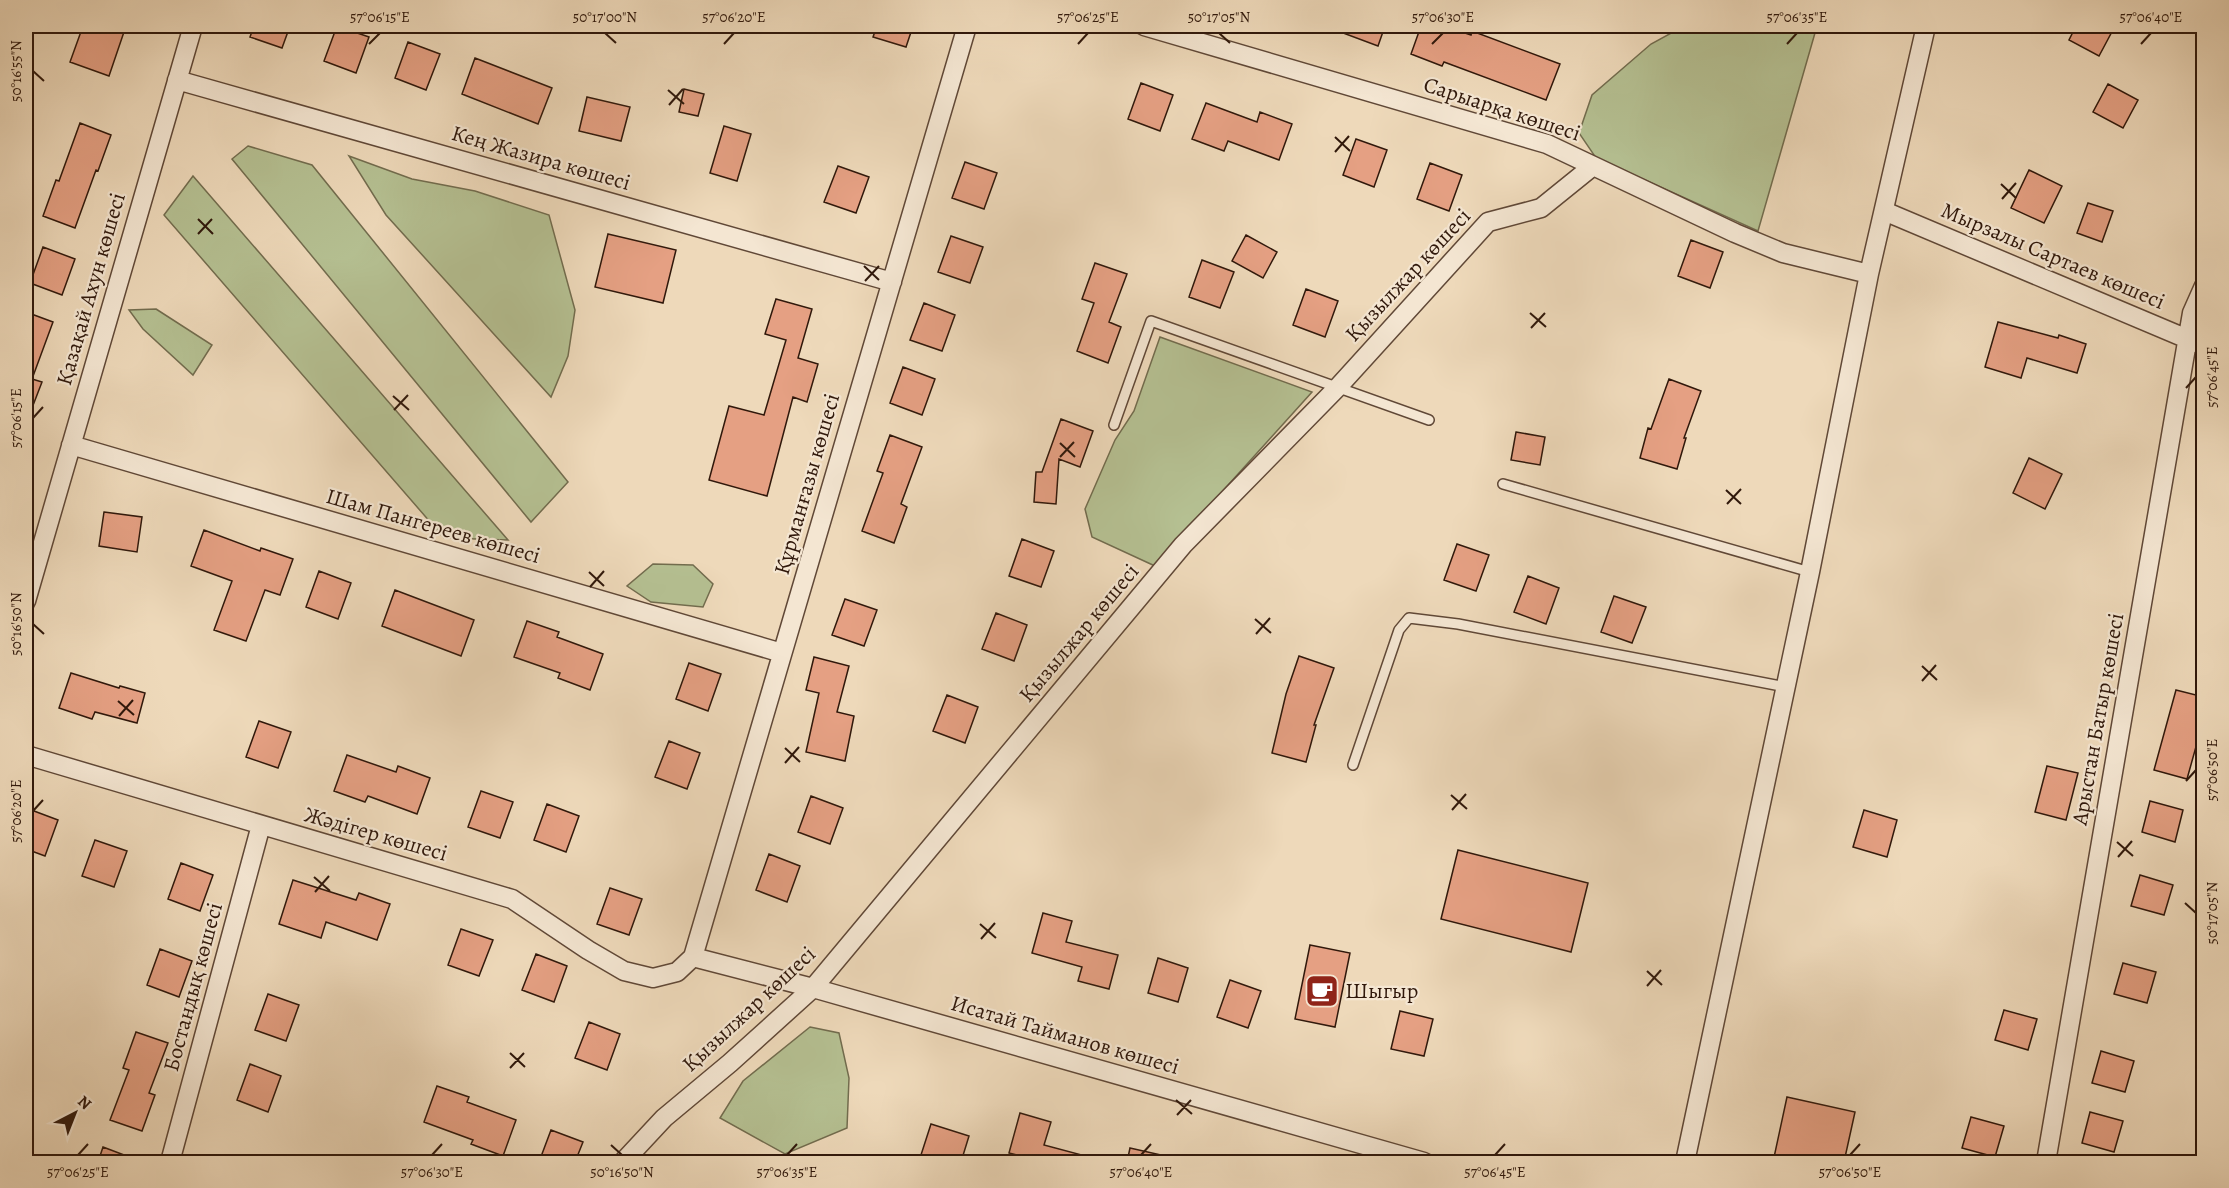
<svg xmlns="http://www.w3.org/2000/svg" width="2229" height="1188" font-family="Alegreya,serif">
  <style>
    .green { fill: #b5c092; stroke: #726c4e; stroke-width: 1.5 }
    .building { fill: #e5a083; stroke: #30180b; stroke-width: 1.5 }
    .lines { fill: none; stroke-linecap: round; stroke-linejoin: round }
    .lane-casing { stroke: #604837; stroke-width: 12 }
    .street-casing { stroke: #604837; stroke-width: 21 }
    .lane { stroke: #f4e6d2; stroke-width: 9 }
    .street { stroke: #f4e6d2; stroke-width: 18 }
    .ticks { fill: none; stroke: #30180b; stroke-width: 2 }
    .labels { text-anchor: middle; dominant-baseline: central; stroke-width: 4.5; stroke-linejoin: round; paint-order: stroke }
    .street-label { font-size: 22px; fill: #30180b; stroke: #f4e6d2 }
    .poi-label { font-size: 22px; fill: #30180b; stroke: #f4e6d2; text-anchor: start }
    .neatline { fill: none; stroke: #30180b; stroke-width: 2 }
    .ticks-label { font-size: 15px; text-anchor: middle; fill: #30180b }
  </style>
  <rect width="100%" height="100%" fill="#eed9ba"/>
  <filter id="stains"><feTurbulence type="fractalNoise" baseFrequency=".00333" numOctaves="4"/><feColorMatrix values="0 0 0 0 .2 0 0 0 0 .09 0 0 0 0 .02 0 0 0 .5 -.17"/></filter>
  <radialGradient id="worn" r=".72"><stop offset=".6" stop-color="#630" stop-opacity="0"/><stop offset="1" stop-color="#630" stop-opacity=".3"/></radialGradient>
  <path class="green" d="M1684 26H1817L1758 231 1596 158 1579 133 1592 95 1651 44Z
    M248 146 312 165 568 482 531 522 232 159Z
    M349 156 412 179 475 191 549 215 575 310 568 356 551 397 386 215Z
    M193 176 508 540 444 538 164 215Z
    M156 309 212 345 193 375 143 329 129 310Z
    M1160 337 1312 392 1155 566 1092 537 1085 509 1115 440 1134 411Z
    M653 564 693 565 713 584 703 607 651 602 627 586Z
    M810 1027 839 1033 849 1078 847 1128 785 1154 720 1118 743 1081Z"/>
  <path class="building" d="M83 26H126L109 76 70 62Z
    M254 26H290L282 48 250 37Z
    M337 26 369 37 356 73 324 61Z
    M877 26H913L906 47 873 37Z
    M1327 26H1385L1378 46 1327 27Z
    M1421 26H1444L1471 35 1472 31 1560 64 1546 100 1444 62 1442 66 1411 54Z
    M2076 26H2115L2099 56 2069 40Z
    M408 42 440 54 426 90 395 78Z
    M475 58 552 88 538 124 462 94Z
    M1141 83 1173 95 1160 131 1128 119Z
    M2108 84 2138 100 2123 128 2093 112Z
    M684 89 704 94 698 116 679 112Z
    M587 97 630 107 621 141 579 131Z
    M1206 103 1257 122 1260 112 1292 124 1279 160 1228 141 1224 151 1192 139Z
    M80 123 111 135 98 171 96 170 75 228 43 216 56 180 59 181Z
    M724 126 751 134 737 181 710 173Z
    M1356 139 1387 150 1374 187 1343 175Z
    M965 162 997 173 984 209 952 198Z
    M1430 163 1462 175 1449 211 1417 199Z
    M838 166 869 177 856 213 824 202Z
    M2029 170 2062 186 2044 223 2011 208Z
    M2088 203 2113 211 2102 242 2077 233Z
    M608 234 676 250 663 303 595 287Z
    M1246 235 1277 252 1263 278 1232 261Z
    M951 236 983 247 970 283 938 272Z
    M1691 240 1723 252 1710 288 1678 276Z
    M43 247 75 259 62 295 30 283Z
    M1202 260 1234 272 1220 308 1189 297Z
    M1095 263 1127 274 1109 322 1121 327 1108 363 1077 351 1094 303 1082 299Z
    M1306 289 1338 301 1325 337 1293 325Z
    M776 299 812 309 798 358 818 364 807 402 793 397 767 496 709 480 729 406 764 415 786 340 765 334Z
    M924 303 955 315 942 351 910 340Z
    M26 312 53 322 32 379 42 382 27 421H26Z
    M1998 322 2058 338 2059 335 2086 344 2077 373 2027 358 2021 378 1985 367Z
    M903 367 935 379 922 415 890 403Z
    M1669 379 1701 391 1684 438H1686L1677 469 1640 458 1648 428 1651 429Z
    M1061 419 1093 431 1080 467 1059 459 1056 504 1034 502 1036 472H1042Z
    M1516 432 1545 437 1540 465 1511 460Z
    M890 435 922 447 901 504 907 507 894 543 862 531 883 473 877 471Z
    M2029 458 2062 474 2045 509 2013 493Z
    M104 512 142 517 137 552 99 546Z
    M204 530 260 551 261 548 293 559 280 595 265 590 246 641 214 630 232 581 191 566Z
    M1022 539 1054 551 1041 587 1009 576Z
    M1457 544 1489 555 1476 591 1444 580Z
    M319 571 351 583 338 619 306 607Z
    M1528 576 1559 588 1546 624 1514 612Z
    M395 590 474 620 461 656 382 626Z
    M1614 596 1646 607 1632 643 1601 632Z
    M845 599 877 610 864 646 832 635Z
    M996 613 1027 625 1014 661 982 649Z
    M527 621 559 632 557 637 603 654 590 690 558 678 560 673 514 657Z
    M1299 656 1334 668 1314 725H1316L1306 762 1272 753 1286 694Z
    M814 657 849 666 837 712 854 716 845 761 806 752 819 693 806 690Z
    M689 663 721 674 708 711 676 699Z
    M71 673 119 688 120 686 145 693 137 723 95 712 92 719 59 708Z
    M2176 690 2204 697V718L2187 779 2154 770Z
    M947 695 978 707 965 743 933 731Z
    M259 721 291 732 278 768 246 757Z
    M669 741 700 753 687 789 655 777Z
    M347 755 396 772 398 766 430 778 417 814 368 796 365 802 334 791Z
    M2047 766 2078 773 2066 820 2035 812Z
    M481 791 513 802 500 838 468 827Z
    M811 796 843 808 830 844 798 832Z
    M2150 801 2183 810 2175 842 2142 832Z
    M547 804 579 816 566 852 534 840Z
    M26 808 58 820 45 856 26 849Z
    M1864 810 1897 820 1887 857 1853 847Z
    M95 840 127 851 114 887 82 876Z
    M1458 850 1588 883 1571 952 1441 919Z
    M769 854 800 866 787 902 756 890Z
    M181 863 213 875 200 911 168 899Z
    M2140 875 2173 885 2164 915 2131 906Z
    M293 880 356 900 359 893 390 904 377 940 326 922 321 938 279 924Z
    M610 888 642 899 629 935 597 924Z
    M1043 913 1072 921 1066 942 1118 955 1109 989 1078 981 1082 967 1032 953Z
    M461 929 493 940 479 976 448 965Z
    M1310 945 1350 953 1335 1027 1295 1019Z
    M160 949 192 961 179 997 147 985Z
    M536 954 567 966 554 1002 522 990Z
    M1158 958 1188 968 1178 1002 1148 993Z
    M2123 963 2156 972 2147 1003 2114 994Z
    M1230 980 1261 991 1248 1028 1217 1017Z
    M268 994 299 1005 286 1041 255 1030Z
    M2004 1010 2037 1019 2028 1050 1995 1040Z
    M1400 1011 1433 1019 1424 1056 1391 1049Z
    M589 1022 620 1034 607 1070 575 1058Z
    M136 1032 168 1043 149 1093 155 1095 142 1131 110 1120 129 1070 123 1068Z
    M2101 1051 2134 1061 2125 1092 2092 1083Z
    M250 1064 281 1076 268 1112 237 1100Z
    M437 1086 469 1097 467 1102 516 1120 503 1156 471 1144 473 1140 424 1122Z
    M1787 1097 1855 1112 1844 1162H1773Z
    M2090 1112 2123 1121 2114 1152 2082 1143Z
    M1020 1113 1051 1122 1044 1145 1093 1158V1162H1043L1009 1153Z
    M1971 1117 2004 1126 1995 1157 1962 1148Z
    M931 1124 969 1136 961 1162H933L920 1158Z
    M551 1130 583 1142 575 1162H539Z
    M103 1147 140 1161V1162H98Z
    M1130 1148 1170 1157 1169 1162H1127Z"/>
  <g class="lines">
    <defs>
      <path id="lane" d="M1114 425 1151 321 1429 420
        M1503 484 1810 572
        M1353 765 1399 630 1409 618 1458 624 1786 687"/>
      <path id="street" d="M1144 26 1547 144 1735 233 1783 253 1869 274
        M177 80 892 282
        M1884 211 2204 346
        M71 445 782 653
        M26 601 193 26
        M26 755 512 899 588 950 624 971 653 978 677 972 693 957
        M693 957 967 26
        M693 957 813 988 1424 1162
        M170 1162 261 825
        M623 1162 664 1118 730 1063 813 988 1183 545 1338 387 1488 222 1541 208 1593 166
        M1685 1162 1810 572 1869 274 1926 26
        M2046 1162 2192 313 2204 286"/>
    </defs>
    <use href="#lane" class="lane-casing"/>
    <use href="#street" class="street-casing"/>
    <use href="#lane" class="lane"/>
    <use href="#street" class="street"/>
  </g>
  <path class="ticks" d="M605 33 616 43M1219 33 1230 43M369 44 380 33M724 44 734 33M1078 44 1088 33M1432 44 1443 33M1787 44 1797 33M2141 44 2151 33M33 71 44 81M668 90 684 104M669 105 683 89M1335 137 1350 151M1335 152 1349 136M2001 184 2016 198M2002 199 2016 183M198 219 213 234M198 234 212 219M864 266 879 280M865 281 879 266M1530 313 1546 327M1531 328 1545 313M2186 388 2196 377M393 396 409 410M394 410 408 395M33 418 43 407M1060 443 1075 457M1060 457 1074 442M1726 490 1741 504M1727 504 1741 489M589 572 604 586M590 587 604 571M1255 619 1271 633M33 624 44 634M1256 634 1270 618M1922 666 1937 680M1922 681 1936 665M118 701 134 715M119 716 133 700M785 748 800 762M785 763 799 747M2186 781 2196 770M1451 795 1467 809M1452 810 1466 794M33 811 43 800M2117 842 2133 856M2118 857 2132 841M314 877 330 891M315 892 329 876M2185 903 2196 913M980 924 996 938M981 939 995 923M1647 971 1662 985M1647 986 1661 970M510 1053 525 1067M510 1068 524 1053M1176 1100 1192 1114M1177 1115 1191 1100M611 1145 622 1155M78 1155 88 1144M432 1155 442 1144M787 1155 797 1144M1141 1155 1151 1144M1495 1155 1505 1144M1850 1155 1860 1144"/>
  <defs>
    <symbol id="cafe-square" viewBox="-11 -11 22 22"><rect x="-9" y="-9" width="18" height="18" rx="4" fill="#8f2418" stroke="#f4e6d2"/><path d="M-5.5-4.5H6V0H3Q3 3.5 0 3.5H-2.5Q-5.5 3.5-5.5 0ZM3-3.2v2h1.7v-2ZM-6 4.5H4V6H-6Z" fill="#fff"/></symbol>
  </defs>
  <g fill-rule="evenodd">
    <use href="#cafe-square" x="1303" y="972" width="38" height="38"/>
  </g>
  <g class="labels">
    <g class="street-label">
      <text transform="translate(1502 109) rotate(18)">Сарыарқа көшесі</text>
      <text transform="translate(541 158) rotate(16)">Кең Жазира көшесі</text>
      <text transform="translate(2053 256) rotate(23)">Мырзалы Сартаев көшесі</text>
      <text transform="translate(1408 275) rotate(-47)">Қызылжар көшесі</text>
      <text transform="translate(91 289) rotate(-74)">Қазақай Ахун көшесі</text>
      <text transform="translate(807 484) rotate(-74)">Құрманғазы көшесі</text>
      <text transform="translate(433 526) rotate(16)">Шам Пангереев көшесі</text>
      <text transform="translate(1079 633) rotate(-50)">Қызылжар көшесі</text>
      <text transform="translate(2098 719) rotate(-80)">Арыстан Батыр көшесі</text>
      <text transform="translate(376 834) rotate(16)">Жәдігер көшесі</text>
      <text transform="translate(193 987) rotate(-75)">Бостандық көшесі</text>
      <text transform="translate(749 1009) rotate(-43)">Қызылжар көшесі</text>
      <text transform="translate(1065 1035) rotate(16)">Исатай Тайманов көшесі</text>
    </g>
    <g class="poi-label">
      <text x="1345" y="991">Шыгыр</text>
    </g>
  </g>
  <rect width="2229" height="1188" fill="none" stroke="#eed9ba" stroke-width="66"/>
  <g transform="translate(75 1113) rotate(42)" stroke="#f4e6d2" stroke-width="4.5" paint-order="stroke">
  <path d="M0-4.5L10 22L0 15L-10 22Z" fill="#30180b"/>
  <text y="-9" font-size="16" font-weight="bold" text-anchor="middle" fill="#30180b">N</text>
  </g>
  <rect x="33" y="33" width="2163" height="1122" class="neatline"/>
  <g class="ticks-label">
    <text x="380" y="22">57°06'15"E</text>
    <text x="605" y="22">50°17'00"N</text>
    <text x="734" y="22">57°06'20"E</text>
    <text x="1088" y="22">57°06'25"E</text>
    <text x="1219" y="22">50°17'05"N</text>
    <text x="1443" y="22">57°06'30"E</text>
    <text x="1797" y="22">57°06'35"E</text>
    <text x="2151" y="22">57°06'40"E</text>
    <text transform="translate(16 71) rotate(-90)" y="5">50°16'55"N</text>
    <text transform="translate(2212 377) rotate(-90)" y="5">57°06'45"E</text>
    <text transform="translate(16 418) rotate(-90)" y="5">57°06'15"E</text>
    <text transform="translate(16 624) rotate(-90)" y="5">50°16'50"N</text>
    <text transform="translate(2212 770) rotate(-90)" y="5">57°06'50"E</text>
    <text transform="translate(16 811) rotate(-90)" y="5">57°06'20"E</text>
    <text transform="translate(2212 913) rotate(-90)" y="5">50°17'05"N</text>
    <text x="78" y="1177">57°06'25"E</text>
    <text x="432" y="1177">57°06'30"E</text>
    <text x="622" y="1177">50°16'50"N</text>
    <text x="787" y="1177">57°06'35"E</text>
    <text x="1141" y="1177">57°06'40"E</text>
    <text x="1495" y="1177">57°06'45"E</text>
    <text x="1850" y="1177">57°06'50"E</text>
  </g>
  <rect width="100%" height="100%" filter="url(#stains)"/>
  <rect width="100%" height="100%" fill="url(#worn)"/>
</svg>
